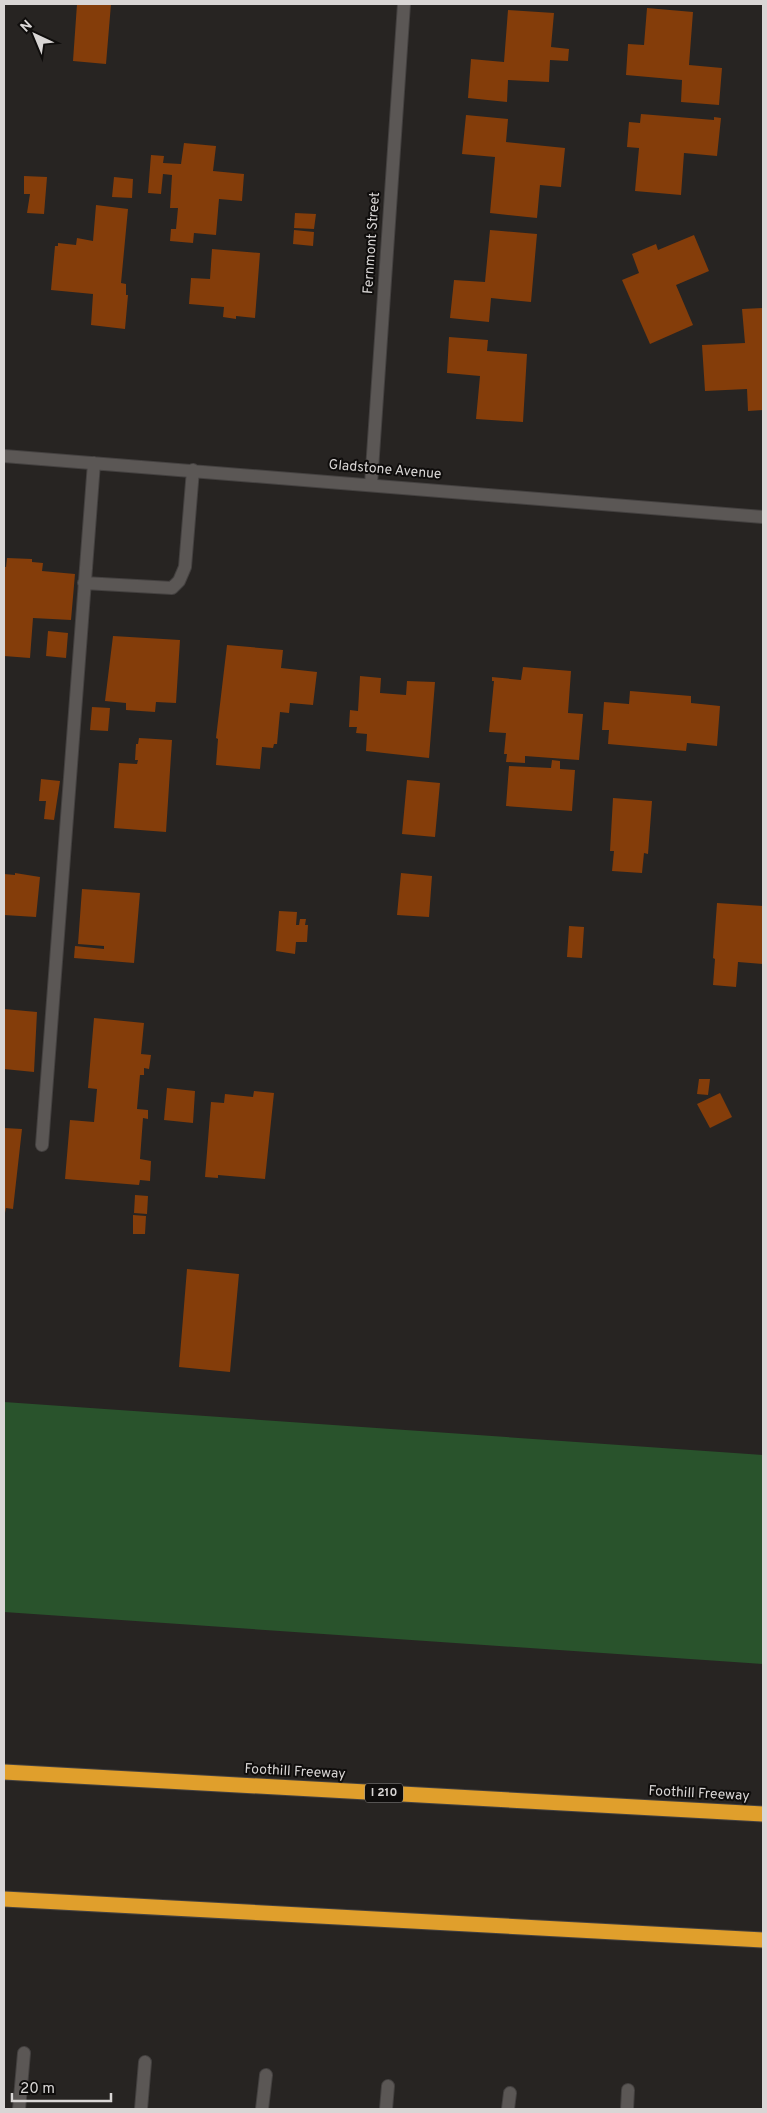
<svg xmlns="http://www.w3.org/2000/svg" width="767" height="2113" font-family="Overpass,sans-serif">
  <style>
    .green { fill: #29532c }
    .building { fill: #843d0a }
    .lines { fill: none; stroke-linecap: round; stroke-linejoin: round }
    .minor-casing { stroke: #444140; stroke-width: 14 }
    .highway-casing { stroke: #444140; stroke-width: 17 }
    .minor { stroke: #5b5755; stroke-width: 12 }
    .highway { stroke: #e09f2c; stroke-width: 15 }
    .labels { text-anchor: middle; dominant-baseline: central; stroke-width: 4; stroke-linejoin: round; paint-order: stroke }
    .shield { fill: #0f0d0c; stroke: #9c9a99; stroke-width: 1 }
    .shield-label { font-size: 12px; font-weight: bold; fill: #d9d6d5 }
    .street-label { font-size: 14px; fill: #d9d6d5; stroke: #0f0d0c }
  </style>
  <rect width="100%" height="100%" fill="#272422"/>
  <path class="green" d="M4 1402 763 1455V1664L4 1612Z"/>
  <path class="building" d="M77 4H111L106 64 73 61Z
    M647 8 693 12 689 65 722 68 719 105 681 102 682 80 626 75 628 44 644 45Z
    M508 10 554 13 551 47 569 49 568 61 550 60 549 82 508 80 507 102 468 98 471 59 504 62Z
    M641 114 714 120V117L721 118 717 156 684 153 681 195 635 191 639 148 627 147 629 122 640 123Z
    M466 115 508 119 506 142 565 148 561 187 540 185 537 218 490 213 495 157 462 154Z
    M184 143 216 146 213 171 244 174 242 201 219 199 216 235 194 233 193 243 170 241 171 229H176L178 208H170L172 175 163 174 161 194 148 193 151 155 164 156 163 163 181 164Z
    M24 176 47 177 44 214 27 213 30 194H24Z
    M114 177 133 179 132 198 112 197Z
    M96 205 128 209 121 283 126 284V295H128L125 329 91 325 93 294 51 290 55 246H58V243L76 245 77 238 93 241Z
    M295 213 316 214 314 229 294 228Z
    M294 230 314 232 313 246 293 244Z
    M490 230 537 234 531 302 491 298 489 322 450 318 454 280 485 282Z
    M694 235 709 271 676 285 693 325 650 344 622 280 639 273 632 254 656 244 658 250Z
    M212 249 260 253 255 318 236 316V319L223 317 224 307 189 304 191 278 210 279Z
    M763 308V410L748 411 747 389 705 391 702 345 745 343 742 309Z
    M449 337 488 340 487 351 527 354 523 422 476 419 480 376 447 373Z
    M7 558 32 559V562L43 563 42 571 75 574 71 620 33 618 30 658 4 656V567H6Z
    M48 631 68 633 66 658 46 656Z
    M113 636 180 640 176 703 156 702 155 712 126 710V703L105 701Z
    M227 645 283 650 281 668 317 672 313 705 290 703 289 713 280 712 277 744H274L273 748 262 747 260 769 216 765 218 739 216 738Z
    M523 667 571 671 568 713 583 714 579 760 525 756V763L506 762 507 754H504L506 733 489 732 494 681H492V677L521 680Z
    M360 676 381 678 380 693 406 695 407 681 435 682 429 758 366 751 367 734 356 733 357 727H349L350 710 358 711Z
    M630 691 691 696V703L720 706 717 746 687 743 686 751 608 744 609 730H602L604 702 629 704Z
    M92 707 110 708 108 731 90 730Z
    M139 738 172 740 166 832 114 828 119 763 137 764 138 760H135L136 744H138Z
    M552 760 560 761V769L575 770 572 811 506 806 509 766 551 768Z
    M41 779 60 781 54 820 44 819 46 801H39Z
    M407 780 440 783 435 837 402 834Z
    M613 798 652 801 648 854 644 853 642 873 612 871 614 851H610Z
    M15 873 40 877 36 917 4 915V874L15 875Z
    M401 873 432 876 429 917 397 915Z
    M82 889 140 893 134 963 74 958 75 946 104 949V946L78 944Z
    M717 903 763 906V964L738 962 736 987 713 985 715 959 713 958Z
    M279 911 297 912 296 925H299L300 919H306L305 925H308L307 942H296L295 954 276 951Z
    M569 926 584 927 582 958 567 957Z
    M4 1009 37 1012 34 1072 4 1069Z
    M94 1018 144 1023 141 1054 151 1055 149 1069 144 1068V1075H140L137 1109 148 1110V1119L143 1118 140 1159 151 1161 150 1181 140 1180 139 1185 65 1179 70 1120 94 1122 97 1089 88 1088Z
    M699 1079H710L708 1095 697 1094Z
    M167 1088 195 1091 193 1123 164 1120Z
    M254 1091 274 1093 265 1179 218 1175V1178L205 1177 211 1102 224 1103 225 1094 253 1097Z
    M720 1093 732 1117 710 1128 697 1104Z
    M4 1128 22 1129 13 1209 6 1208 5 1213Z
    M135 1195 148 1196 147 1214 134 1213Z
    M133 1215 146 1216 145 1234H133Z
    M187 1269 239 1274 230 1372 179 1367Z"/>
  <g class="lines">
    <defs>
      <path id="minor" d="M4 456 763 517
        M371 484 404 4
        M84 583 172 588 179 581 185 567 193 470
        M42 1145 94 463
        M19 2109 24 2053
        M141 2109 145 2062
        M262 2109 266 2075
        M386 2109 388 2086
        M508 2109 510 2093
        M627 2109 628 2090"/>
      <path id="highway" d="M4 1772 763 1814
        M4 1899 763 1940"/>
    </defs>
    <use href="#minor" class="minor-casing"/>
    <use href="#highway" class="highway-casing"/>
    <use href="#minor" class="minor"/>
    <use href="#highway" class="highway"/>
  </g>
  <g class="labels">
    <rect class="shield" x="365" y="1783.5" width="38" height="19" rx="4"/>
    <g class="shield-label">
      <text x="384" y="1793">I 210</text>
    </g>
    <g class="street-label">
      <text transform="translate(372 243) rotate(-86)">Fernmont Street</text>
      <text transform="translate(385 470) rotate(5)">Gladstone Avenue</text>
      <text transform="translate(295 1772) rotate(3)">Foothill Freeway</text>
      <text transform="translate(699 1794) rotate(3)">Foothill Freeway</text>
    </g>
  </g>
  <rect width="767" height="2113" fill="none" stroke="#d9d6d5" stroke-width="10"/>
  <g transform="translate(35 35) rotate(316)" stroke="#0f0d0c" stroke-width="4" paint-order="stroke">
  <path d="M0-4L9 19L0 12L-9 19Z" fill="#d9d6d5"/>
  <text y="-8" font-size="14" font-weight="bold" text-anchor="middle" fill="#d9d6d5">N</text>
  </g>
  <path d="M12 2093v8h99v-8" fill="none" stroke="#d9d6d5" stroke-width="2.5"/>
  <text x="20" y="2093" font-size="15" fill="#d9d6d5" stroke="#0f0d0c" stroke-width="4" paint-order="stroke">20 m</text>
</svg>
